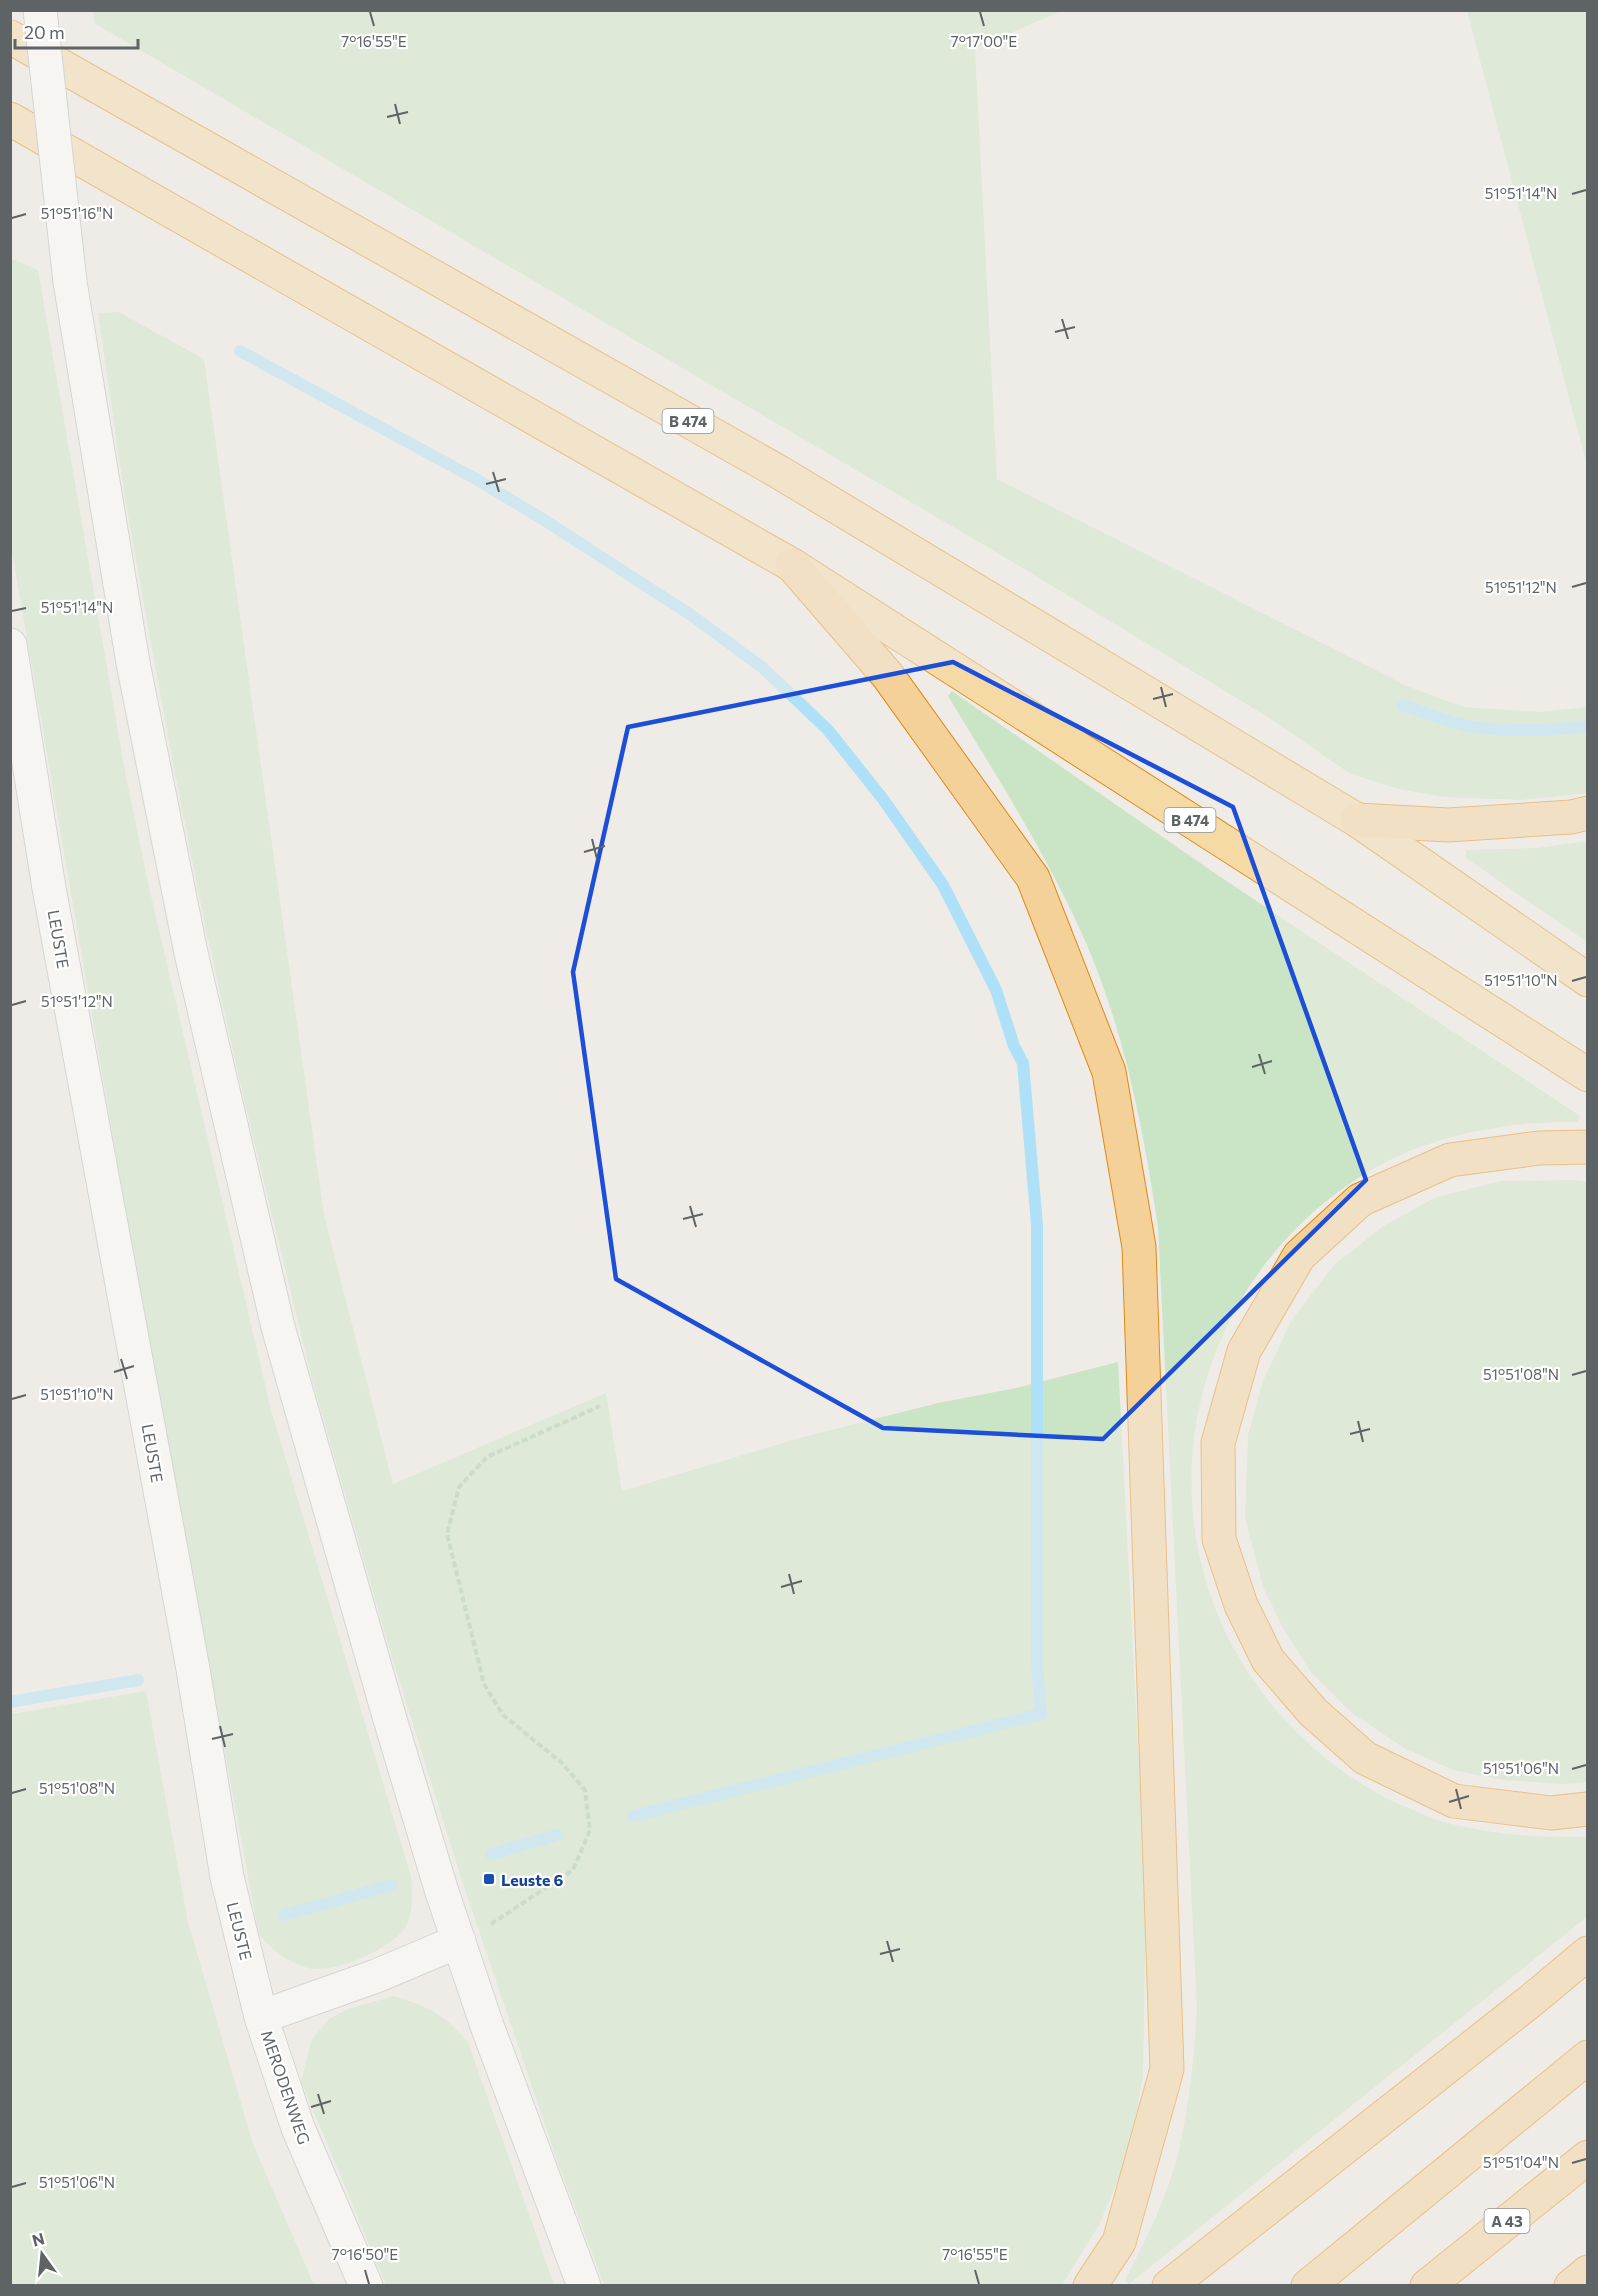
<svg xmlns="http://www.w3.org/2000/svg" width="1598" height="2296" font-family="Commissioner,sans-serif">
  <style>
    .green { fill: #cae4c6 }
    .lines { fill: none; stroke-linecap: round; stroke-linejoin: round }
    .stream { stroke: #aee1f8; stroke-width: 12 }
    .minor-casing { stroke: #b4b7ba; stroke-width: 35 }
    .secondary-casing { stroke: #b3b7ba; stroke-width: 35 }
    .trunk-casing { stroke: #e28814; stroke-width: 35 }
    .motorway-casing { stroke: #e28814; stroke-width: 35 }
    .path { stroke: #a1c7a7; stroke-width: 4; stroke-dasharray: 6 3; stroke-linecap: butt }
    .minor { stroke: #fff; stroke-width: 33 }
    .secondary { stroke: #fff; stroke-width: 33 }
    .trunk { stroke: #f6daa6; stroke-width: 33 }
    .motorway { stroke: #f4d199; stroke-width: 33 }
    .secondary-bridge-casing { stroke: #b3b7ba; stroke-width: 35; stroke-linecap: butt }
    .secondary-bridge { stroke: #fff; stroke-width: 33 }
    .marked { fill: none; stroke: #1d4ed8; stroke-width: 4.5; stroke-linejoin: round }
    .ticks { fill: none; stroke: #5e6366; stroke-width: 2 }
    .transit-dot { fill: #1a4fb4; stroke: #fff; stroke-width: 2 }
    .labels { text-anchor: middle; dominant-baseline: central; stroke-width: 4.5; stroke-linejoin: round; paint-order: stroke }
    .shield { fill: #fff; stroke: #8e9294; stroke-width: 1.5 }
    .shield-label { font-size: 15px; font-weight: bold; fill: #5e6366 }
    .street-label { font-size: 16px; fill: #5e6366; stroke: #fff }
    .transit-label { font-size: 16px; font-weight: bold; fill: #164399; stroke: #fff; text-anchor: start }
    .ticks-label { font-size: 15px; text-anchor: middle; fill: #5e6366; stroke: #fff; stroke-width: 4.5; stroke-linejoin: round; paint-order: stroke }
  </style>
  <rect width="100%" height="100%" fill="#efece7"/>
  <path class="green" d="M93 11H1061L975 49 997 479 1407 686 1464 707 1540 712 1587 707V793L1521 800 1443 797 1398 789 1349 773 1271 719 1001 555 94 23Z
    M1467 11H1587V466Z
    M10 258 38 270 126 777 149 887 271 1410 411 1876C412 1894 415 1918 401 1933 384 1951 332 1975 308 1968 287 1962 273 1950 259 1935L152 1362 11 546Z
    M119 312 204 359 324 1215 393 1484 606 1393 622 1491 803 1437 938 1403 1016 1388 1118 1362 1146 1902 1143 2076 1129 2154 1099 2225 1062 2285H604L558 2163 463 1884 390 1651 313 1383 244 1100 205 925 169 743 125 499 98 313Z
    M952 691 1216 874 1580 1116 1578 1122C1505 1121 1429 1135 1366 1173 1177 1289 1132 1543 1278 1712 1313 1752 1353 1783 1401 1805 1412 1809 1423 1815 1434 1819 1485 1835 1535 1837 1587 1837V1917L1129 2284 1125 2280C1145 2242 1164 2203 1176 2162 1189 2111 1194 2059 1197 2007L1158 1227C1144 1133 1126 1038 1089 950 1051 860 998 779 948 696Z
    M1587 841V942L1466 858V850L1537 848Z
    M1572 1180 1588 1182V1782L1563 1784 1502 1780 1453 1770 1404 1748 1352 1713 1311 1672 1283 1628 1263 1587 1245 1517 1248 1435 1263 1381 1291 1321 1334 1265 1382 1227 1434 1198 1501 1181Z
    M146 1691 188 1922 253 2144 314 2285H11V1714Z
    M394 1996C429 2007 444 2014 468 2042L554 2285H386L301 2081 312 2039 329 2019 348 2009Z"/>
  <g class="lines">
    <path class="stream" d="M240 351 476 479 541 518 691 615 763 668 828 730 883 799 943 885 996 990 1014 1046 1023 1063 1037 1225V1666L1041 1714 633 1816
      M1402 705C1422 711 1443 720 1463 725 1497 732 1553 731 1588 726
      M10 1702 138 1680
      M491 1854 557 1835
      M284 1915 392 1885"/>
    <defs>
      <path id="minor" d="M10 645 49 888 193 1669 227 1877 261 2017
        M366 2286 298 2128 261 2017 376 1976 459 1941"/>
      <path id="secondary" d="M70 282 133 663 191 953 278 1327 389 1716 441 1889 486 2023 584 2286"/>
      <path id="trunk" d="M10 37 779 472 1357 820 1588 980
        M10 119 792 565 1588 1075"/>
      <path id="motorway" d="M792 565 888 676 1033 878 1109 1072 1139 1247 1167 2069 1119 2242 1090 2286
        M1357 820 1448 825 1571 817 1588 813
        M1588 1147 1539 1148 1450 1160 1360 1200 1299 1256 1244 1351 1218 1443 1219 1539 1241 1605 1268 1660 1313 1712 1365 1758 1454 1801 1551 1813 1588 1809
        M1169 2286 1533 1999 1588 1953
        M1308 2286 1588 2057
        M1427 2286 1588 2157
        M1571 2286 1588 2272"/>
    </defs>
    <use href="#minor" class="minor-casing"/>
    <use href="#secondary" class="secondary-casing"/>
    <use href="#trunk" class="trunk-casing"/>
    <use href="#motorway" class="motorway-casing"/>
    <path class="path" d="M491 1924 573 1870 590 1830 585 1790 562 1763 503 1715 484 1684 447 1534 459 1487 487 1457 600 1406"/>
    <use href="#minor" class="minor"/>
    <use href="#secondary" class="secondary"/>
    <use href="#trunk" class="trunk"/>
    <use href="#motorway" class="motorway"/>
    <defs>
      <path id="secondary-bridge" d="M40 10 70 282"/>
    </defs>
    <use href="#secondary-bridge" class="secondary-bridge-casing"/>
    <use href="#secondary-bridge" class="secondary-bridge"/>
  </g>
  <path d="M0 0H1598V2296H0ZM953 662 1233 807 1366 1180 1103 1439 883 1428 616 1279 573 972 628 727Z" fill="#efece7" fill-opacity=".55" fill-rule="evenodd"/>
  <path class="marked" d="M953 662 1233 807 1366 1180 1103 1439 883 1428 616 1279 573 972 628 727Z"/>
  <path class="ticks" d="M370 12 374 26M980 12 984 26M395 104 400 124M387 117 408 112M1572 194 1586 190M12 218 26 214M1062 319 1068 339M1055 332 1075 327M493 472 499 492M486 484 506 479M1572 587 1586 583M12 611 26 608M1161 687 1166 707M1153 699 1173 694M592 839 597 859M584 852 605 846M1572 981 1586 977M12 1005 26 1001M1259 1054 1265 1074M1252 1067 1272 1061M690 1206 696 1227M683 1219 703 1214M121 1359 127 1379M114 1372 134 1366M1572 1375 1586 1371M12 1399 26 1395M1358 1421 1363 1442M1350 1434 1370 1429M789 1574 794 1594M781 1587 802 1581M220 1726 225 1747M212 1739 233 1734M1572 1769 1586 1765M1456 1789 1461 1809M12 1793 26 1789M1449 1802 1469 1796M887 1941 893 1962M880 1954 900 1949M318 2094 324 2114M311 2107 331 2101M1572 2163 1586 2159M12 2187 26 2183M365 2270 369 2284M975 2270 979 2284"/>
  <rect class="transit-dot" x="483" y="1873" width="12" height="12" rx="3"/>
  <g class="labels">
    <g class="shield">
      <rect x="662.5" y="409" width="51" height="24" rx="4.5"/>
      <rect x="1164.5" y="808" width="51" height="24" rx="4.5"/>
      <rect x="1484.5" y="2209" width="45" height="24" rx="4.5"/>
    </g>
    <g class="shield-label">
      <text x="688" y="421">B 474</text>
      <text x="1190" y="820">B 474</text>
      <text x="1507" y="2221">A 43</text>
    </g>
    <g class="street-label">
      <text transform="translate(59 939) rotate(80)">LEUSTE</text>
      <text transform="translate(153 1453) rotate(80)">LEUSTE</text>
      <text transform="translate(240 1931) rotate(76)">LEUSTE</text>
      <text transform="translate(286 2087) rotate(71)">MERODENWEG</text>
    </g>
    <g class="transit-label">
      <text x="501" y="1879">Leuste 6</text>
    </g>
  </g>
  <g class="ticks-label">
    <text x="374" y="47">7°16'55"E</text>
    <text x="984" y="47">7°17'00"E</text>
    <text x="1521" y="199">51°51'14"N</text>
    <text x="77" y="219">51°51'16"N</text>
    <text x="1521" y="593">51°51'12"N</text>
    <text x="77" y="613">51°51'14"N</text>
    <text x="1521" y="986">51°51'10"N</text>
    <text x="77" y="1007">51°51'12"N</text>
    <text x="1521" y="1380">51°51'08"N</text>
    <text x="77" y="1400">51°51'10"N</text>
    <text x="1521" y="1774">51°51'06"N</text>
    <text x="77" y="1794">51°51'08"N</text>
    <text x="1521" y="2168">51°51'04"N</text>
    <text x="77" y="2188">51°51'06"N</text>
    <text x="365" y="2260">7°16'50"E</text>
    <text x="975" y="2260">7°16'55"E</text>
  </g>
  <rect width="1598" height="2296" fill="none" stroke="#5e6366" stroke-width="24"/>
  <g transform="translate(42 2254) rotate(345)" stroke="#ffffff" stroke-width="4.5" paint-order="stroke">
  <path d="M0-4.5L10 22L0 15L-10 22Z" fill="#5e6366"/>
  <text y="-9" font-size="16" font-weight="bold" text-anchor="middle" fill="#5e6366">N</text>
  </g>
  <path d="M15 39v9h123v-9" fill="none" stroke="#5e6366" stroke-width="3"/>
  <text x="24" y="39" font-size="18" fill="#5e6366" stroke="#ffffff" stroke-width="4.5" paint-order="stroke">20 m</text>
</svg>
